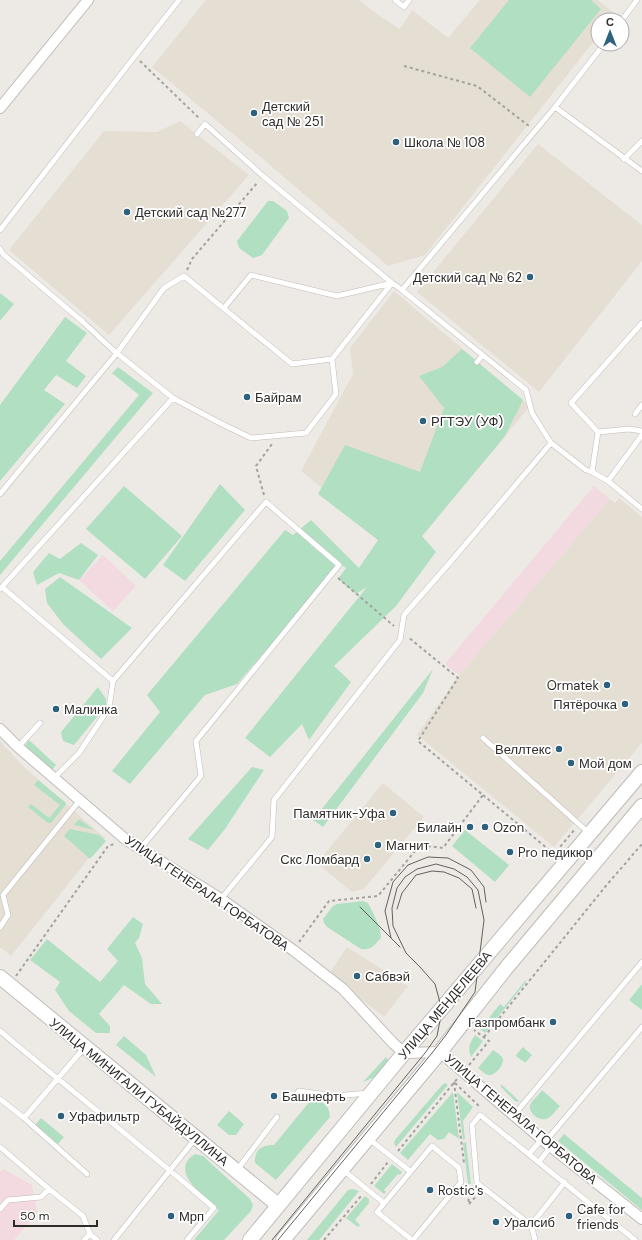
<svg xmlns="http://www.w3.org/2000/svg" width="642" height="1240" font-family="'DM Sans',sans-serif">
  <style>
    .built { fill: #e5ded3 }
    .industrial { fill: #f3d9e0 }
    .green { fill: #b1dfc2 }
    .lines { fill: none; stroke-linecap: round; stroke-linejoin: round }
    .lane-casing { stroke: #bfbdb9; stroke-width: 6 }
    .street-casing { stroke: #bfbdb9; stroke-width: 12 }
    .secondary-casing { stroke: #bfbdb9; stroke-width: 16 }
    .path { stroke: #a4a29e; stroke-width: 2; stroke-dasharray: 3 3; stroke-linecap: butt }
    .lane { stroke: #fff; stroke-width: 5 }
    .street { stroke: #fff; stroke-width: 10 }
    .secondary { stroke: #fff; stroke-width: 14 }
    .tram { stroke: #63615e; stroke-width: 1 }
    .poi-dot { fill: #2e617e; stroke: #fff; stroke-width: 1.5 }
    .labels { text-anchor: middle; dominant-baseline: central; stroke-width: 3.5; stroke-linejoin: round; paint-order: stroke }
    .poi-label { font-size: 13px; fill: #2d2c2a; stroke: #fff; text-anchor: start }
    .street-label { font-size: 13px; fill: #2d2c2a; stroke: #fff }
  </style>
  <rect width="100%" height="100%" fill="#edeae6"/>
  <path class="built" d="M206 0H359L381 17 400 29 412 10 448 38 480 0H598L615 14 610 20H598V36L425 255 388 266 263 159 152 67Z
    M180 121 249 175 109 335 9 250 104 131 157 132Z
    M538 144 642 225V261L539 392 417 292Z
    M394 291 530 406 406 556 301 471 353 374 350 348Z
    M619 498 642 517V743L554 847 417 735 459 675 610 499 615 503Z
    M0 741 23 766 105 838 11 956 0 947Z
    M383 783 424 817 364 889 352 892 317 863Z
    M347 947 408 986 384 1017 329 974Z"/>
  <path class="industrial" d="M594 486 610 499 459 675 445 664Z
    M103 555 136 586 113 611 79 580Z
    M3 1169 32 1185 37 1213 14 1240H0V1172Z"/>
  <path class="green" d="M509 0H591L601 9 530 97 470 48Z
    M268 201H273L287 211 289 218 262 255 253 258 239 248 237 241Z
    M0 293 14 304 0 321Z
    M65 317 87 333 66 361 86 376 77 388 56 375 44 390 65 404 0 481V405Z
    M462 349 523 400 505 436 422 536 436 552 396 606 334 666 351 682 309 740 302 724 270 757 245 738 367 587 356 594 338 579 346 568 310 546 339 565 237 684 205 695 130 784 112 771 160 712 147 695 285 530 293 535 311 520 359 568 378 540 318 494 345 445 420 472 444 408 419 376 442 367Z
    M118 367 153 393 0 575V561L139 395 112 373Z
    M220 484 245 510 185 581 163 565Z
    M124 486 182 536 145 579 86 529Z
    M81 543 98 555 79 580 59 573 37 585 33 572 49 553 60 559Z
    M60 577 132 628 101 659 63 624 47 603 45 589Z
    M433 669 423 693 323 827 313 820Z
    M98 687 106 699V706L74 745 63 741 61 732Z
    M29 740 56 765 52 770 25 745Z
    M252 767 264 770 225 829 208 850 188 839Z
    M38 780 65 802 66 804 51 823H48L28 807 31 804 49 818 60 805 34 785Z
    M79 819 94 830 74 825Z
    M70 829 99 835 106 841 90 859 64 836Z
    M465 830 509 865 495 882 452 846Z
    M363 901 368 903C373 913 381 926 381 938 375 944 371 951 361 949L327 927 324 923 323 919 333 906 337 904Z
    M133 917 143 924 139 938 135 943 142 958 145 984 162 1004H151L124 985 99 1014 110 1026V1033H96L69 1011 55 990 60 982 30 960 47 939 100 982 118 961 107 949Z
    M525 981 526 982 485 1033 480 1029 500 1004 504 1007Z
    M642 984V1010L629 1000Z
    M475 1035 483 1041 471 1057C467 1048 470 1043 475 1035Z
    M124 1036 146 1055 156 1077 116 1045Z
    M523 1047 532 1055 526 1062H524L517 1057 516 1055Z
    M493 1050C496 1052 502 1055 503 1059 504 1065 495 1076 489 1075 485 1075 481 1070 478 1068Z
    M386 1057 388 1060V1062L375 1077 363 1082Z
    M445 1083 448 1085 396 1147 394 1143 395 1140 442 1085Z
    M501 1084 519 1101 518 1102 515 1101 501 1087Z
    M542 1090 560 1106C556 1110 552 1117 546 1119 539 1121 528 1113 530 1105 532 1100 539 1095 542 1090Z
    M453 1092 459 1139 449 1132 444 1139 438 1140 430 1134 408 1160 400 1153Z
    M457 1092 473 1107 463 1121 465 1139 463 1140Z
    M315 1100C324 1102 330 1107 330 1117L276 1180 255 1163C254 1150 261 1145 274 1145L310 1101Z
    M229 1111 244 1124 236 1135H229L217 1125Z
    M41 1118 64 1137 58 1144 35 1125Z
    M564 1134 642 1198V1210L558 1141Z
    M466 1142 471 1184H468L463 1143Z
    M195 1154 203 1156 250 1199 253 1205 251 1211 224 1240H194L219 1210C206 1198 167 1171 195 1154Z
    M392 1164 402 1172 400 1175 398 1174 384 1190 386 1192 384 1194 374 1186Z
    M353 1189 359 1191 319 1240H307L348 1190Z
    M365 1196 369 1199V1203L355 1220 360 1225 358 1227 346 1218Z"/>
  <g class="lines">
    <defs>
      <path id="lane" d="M395 0 404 7 409 0
        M622 20 637 0
        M555 107 642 171
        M197 134 205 124 263 176 392 283 402 290 526 390 532 413 551 443
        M624 159 642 141
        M0 230 135 56 179 0
        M0 249 3 254 83 322 113 350 173 398 0 589
        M402 290 555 107 604 44
        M224 308 251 275 337 296 392 283
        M642 323 571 403 598 432 592 472 608 481 642 509
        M477 362 482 356
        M173 398 218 422 251 438 306 433 336 394 332 359 392 283
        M635 414 642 405
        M598 432 629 429 642 431
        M608 481 642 435
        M0 494 117 353 164 288 184 276 292 364 332 359
        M2 587 113 681
        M483 738 589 833
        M18 747 40 723
        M54 778 79 753 109 708 113 681 266 502 339 565 196 741 201 776 140 849
        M221 899 272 837 274 800 400 640 404 615 453 559 551 443 586 470 592 472
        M0 927 8 915 3 895 80 800
        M0 1031C71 1091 144 1147 214 1208L187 1240
        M84 1048 24 1118 87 1174
        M294 1097 299 1091 335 1096 368 1093
        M0 1099 24 1118
        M514 1115 642 962
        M369 1139 410 1171
        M545 1142 642 1027
        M0 1147 49 1189 83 1216 90 1234 97 1240
        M529 1154 542 1139
        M539 1162 551 1146
        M237 1170 277 1117
        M343 1170 384 1203
        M565 1182 531 1225 477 1183 472 1125 480 1115 635 1240
        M0 1209 8 1200 41 1197 49 1189
        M531 1225 535 1240
        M84 1240 90 1234
        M114 1240 195 1139
        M412 1240 377 1212 432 1146 459 1168 461 1182 413 1240"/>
      <path id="street" d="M0 108 88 0
        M0 729 18 747 125 839 221 899 293 950 343 989 393 1043 404 1053 440 1052 545 1142 642 1219"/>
      <path id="secondary" d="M0 977 278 1205
        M250 1240 404 1053 642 772
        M283 1240 440 1052 507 967 642 806"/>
    </defs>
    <use href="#lane" class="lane-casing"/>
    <use href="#street" class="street-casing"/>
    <use href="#secondary" class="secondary-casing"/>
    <path class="path" d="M140 61 200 119
      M404 66 477 86 529 126
      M187 270 192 259 258 182
      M264 495 256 466 272 444
      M338 578 394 626
      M483 795 554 854 575 829
      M299 942 329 901 378 896 420 845 443 848 483 795 418 741 458 678 408 637
      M16 976 108 846 114 844
      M484 1037 605 887 642 844
      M469 1065 489 1041 474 1030
      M454 1082 464 1163
      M455 1083 481 1108
      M398 1151 457 1079
      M371 1184 388 1162
      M467 1187 469 1204
      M469 1204 479 1193
      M324 1240 362 1195"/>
    <use href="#lane" class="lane"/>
    <use href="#street" class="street"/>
    <use href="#secondary" class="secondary"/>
    <path class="tram" d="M360 907 391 938
      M397 909 402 893 416 875 432 871 444 872 459 878 472 889 476 908
      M400 947 391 938 385 911 393 882 408 865 428 857 448 858 471 870 484 887 486 902
      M272 1240 425 1053 437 1036 442 1010 435 984 420 967 406 953 393 926 392 908 397 888 405 877 417 869 436 864 454 869 467 877 478 890 484 920 475 992 446 1035 432 1053 278 1240"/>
  </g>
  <g class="poi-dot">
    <circle cx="254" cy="113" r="4"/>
    <circle cx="396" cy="142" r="4"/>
    <circle cx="127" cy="212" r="4"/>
    <circle cx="530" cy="277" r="4"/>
    <circle cx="247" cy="397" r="4"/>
    <circle cx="423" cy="421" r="4"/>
    <circle cx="607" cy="685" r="4"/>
    <circle cx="625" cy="704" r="4"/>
    <circle cx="56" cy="709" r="4"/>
    <circle cx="559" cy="749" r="4"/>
    <circle cx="571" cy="763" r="4"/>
    <circle cx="393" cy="813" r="4"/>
    <circle cx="470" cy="827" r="4"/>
    <circle cx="485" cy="827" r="4"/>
    <circle cx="378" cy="845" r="4"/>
    <circle cx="510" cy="852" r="4"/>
    <circle cx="367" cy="859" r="4"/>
    <circle cx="357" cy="976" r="4"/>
    <circle cx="553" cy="1022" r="4"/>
    <circle cx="274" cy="1096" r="4"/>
    <circle cx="61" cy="1116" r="4"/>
    <circle cx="430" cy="1190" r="4"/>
    <circle cx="171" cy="1216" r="4"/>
    <circle cx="569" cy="1216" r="4"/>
    <circle cx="496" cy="1222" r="4"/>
  </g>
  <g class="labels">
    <g class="poi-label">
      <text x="262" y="106">Детский<tspan x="262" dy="15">сад № 251</tspan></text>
      <text x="404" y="142">Школа № 108</text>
      <text x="135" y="212">Детский сад №277</text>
      <text x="522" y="277" text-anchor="end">Детский сад № 62</text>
      <text x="255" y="397">Байрам</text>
      <text x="431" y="421">РГТЭУ (УФ)</text>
      <text x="599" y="685" text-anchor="end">Ormatek</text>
      <text x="617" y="704" text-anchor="end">Пятёрочка</text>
      <text x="64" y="709">Малинка</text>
      <text x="551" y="749" text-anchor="end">Веллтекс</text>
      <text x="579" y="763">Мой дом</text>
      <text x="385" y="813" text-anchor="end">Памятник-Уфа</text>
      <text x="462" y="827" text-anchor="end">Билайн</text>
      <text x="493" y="827">Ozon</text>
      <text x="386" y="845">Магнит</text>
      <text x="518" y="852">Pro педикюр</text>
      <text x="359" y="859" text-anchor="end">Скс Ломбард</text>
      <text x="365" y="976">Сабвэй</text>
      <text x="545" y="1022" text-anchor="end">Газпромбанк</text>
      <text x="282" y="1096">Башнефть</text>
      <text x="69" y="1116">Уфафильтр</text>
      <text x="438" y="1190">Rostic's</text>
      <text x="577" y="1209">Cafe for<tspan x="577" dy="15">friends</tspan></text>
      <text x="179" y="1216">Мрп</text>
      <text x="504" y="1222">Уралсиб</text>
    </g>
    <g class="street-label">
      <text transform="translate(207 893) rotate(34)">УЛИЦА ГЕНЕРАЛА ГОРБАТОВА</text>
      <text transform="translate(445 1005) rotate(-50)">УЛИЦА МЕНДЕЛЕЕВА</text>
      <text transform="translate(139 1092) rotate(39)">УЛИЦА МИНИГАЛИ ГУБАЙДУЛЛИНА</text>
      <text transform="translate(521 1119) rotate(40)">УЛИЦА ГЕНЕРАЛА ГОРБАТОВА</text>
    </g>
  </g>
  <g transform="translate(610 32)"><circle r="19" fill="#ffffff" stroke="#ababaa"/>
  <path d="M0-3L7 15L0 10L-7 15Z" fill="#2e617e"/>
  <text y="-6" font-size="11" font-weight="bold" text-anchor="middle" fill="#2d2c2a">С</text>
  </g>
  <path d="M14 1220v6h83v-6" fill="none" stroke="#2d2c2a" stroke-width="2"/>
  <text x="20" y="1220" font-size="12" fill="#2d2c2a" stroke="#ffffff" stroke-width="3" paint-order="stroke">50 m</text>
</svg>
